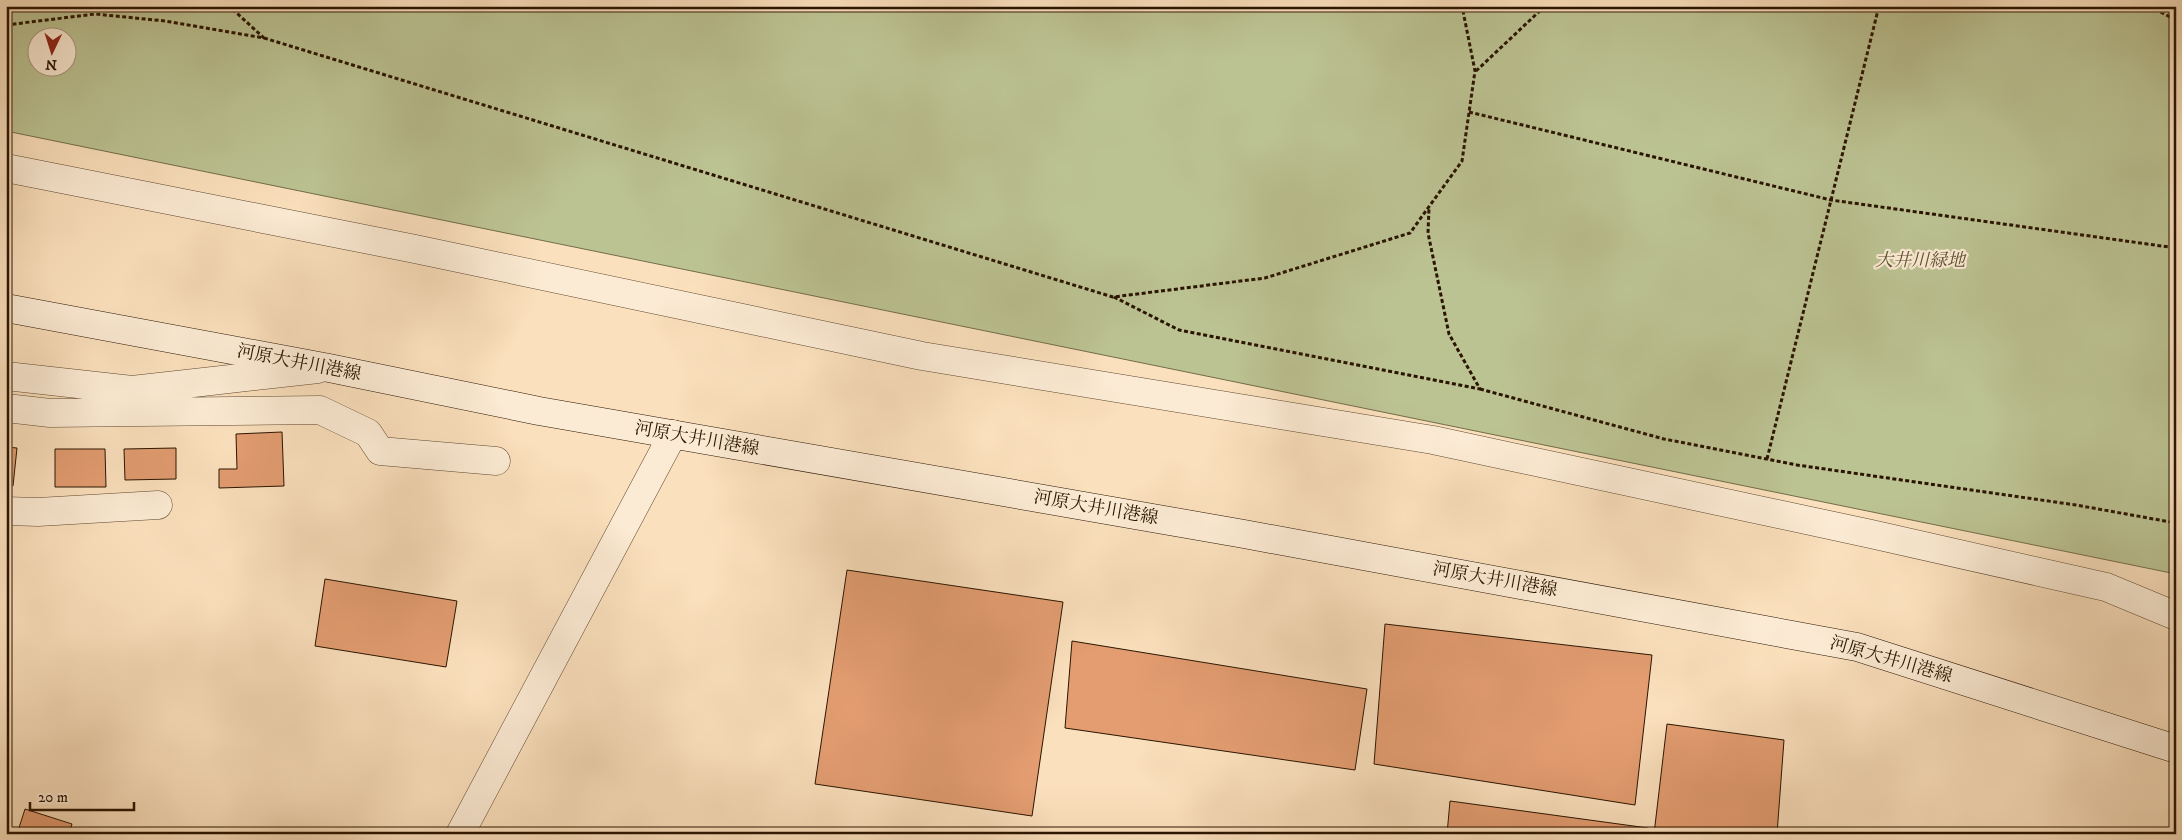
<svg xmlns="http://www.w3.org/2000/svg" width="2182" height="840" font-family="'IM FELL DW Pica','Noto Serif JP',serif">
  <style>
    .green { fill: #bcc393; stroke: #736c4a; fill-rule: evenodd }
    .building { fill: #e39d71; stroke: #2a1400 }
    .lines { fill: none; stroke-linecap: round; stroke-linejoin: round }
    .minor-casing { stroke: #5e472f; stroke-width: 29 }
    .tertiary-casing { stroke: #5e472f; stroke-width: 29 }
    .secondary-casing { stroke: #2a1400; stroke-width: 29 }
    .path { stroke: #2a1400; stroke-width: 3; stroke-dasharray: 4 2.5; stroke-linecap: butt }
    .minor { stroke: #fcebd4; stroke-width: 28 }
    .tertiary { stroke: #fcebd4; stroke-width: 28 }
    .secondary { stroke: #fcebd4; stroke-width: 28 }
    .labels { text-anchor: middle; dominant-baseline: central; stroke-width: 4.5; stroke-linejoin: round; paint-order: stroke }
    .park-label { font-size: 18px; font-style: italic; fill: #5d5133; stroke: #fcebd4 }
    .street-label { font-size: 18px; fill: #2a1400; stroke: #fcebd4 }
  </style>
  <rect width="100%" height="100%" fill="#fbe0bd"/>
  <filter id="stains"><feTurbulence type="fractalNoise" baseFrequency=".004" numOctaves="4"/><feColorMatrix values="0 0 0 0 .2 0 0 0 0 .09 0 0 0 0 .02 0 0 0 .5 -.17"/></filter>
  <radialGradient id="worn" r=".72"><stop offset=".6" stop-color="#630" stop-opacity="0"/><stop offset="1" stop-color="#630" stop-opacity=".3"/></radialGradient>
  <path class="green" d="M6 6H2176V574L6 131ZM38 38H68V68H38Z"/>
  <path class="building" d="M282 432 284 486 219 488V469H237L236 434Z
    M6 447 17 448 13 486 6 485Z
    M176 448V479L125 480 124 449Z
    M55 449H105L106 487H55Z
    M847 570 1063 602 1032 816 815 784Z
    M325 579 457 601 446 667 315 646Z
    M1385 624 1652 655 1635 805 1374 764Z
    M1072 641 1367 689 1355 770 1065 728Z
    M1667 724 1784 740 1777 834H1654Z
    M1450 801 1648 828V834H1447Z
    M25 809 72 824 69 834H17Z"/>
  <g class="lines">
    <defs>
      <path id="minor" d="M6 168 415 249 922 356 1433 440 1871 534 2106 587 2176 616
        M6 376 132 390 318 369
        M6 408 50 413 320 410 368 433 380 451 496 461
        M6 511 38 512 158 505"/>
      <path id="tertiary" d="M460 834 673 434"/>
      <path id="secondary" d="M6 308 329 368 539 411 1244 534 1857 647 2176 749"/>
    </defs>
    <use href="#minor" class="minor-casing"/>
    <use href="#tertiary" class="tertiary-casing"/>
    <use href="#secondary" class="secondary-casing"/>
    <path class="path" d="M2149 6 2176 20
      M6 25 95 14 165 21 264 38 229 6
      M264 38 1113 297 1265 278 1410 233 1462 161 1475 71 1462 6
      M1476 71 1545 6
      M1469 112 1831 200 2176 248
      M1114 297 1179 330 1480 389 1449 334 1428 233 1429 208
      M1480 389 1664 439 1797 465 2076 505 2176 523
      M1767 459 1879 6"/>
    <use href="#minor" class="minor"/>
    <use href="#tertiary" class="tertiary"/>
    <use href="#secondary" class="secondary"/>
  </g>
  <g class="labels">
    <g class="park-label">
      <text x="1920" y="261">大井川緑地</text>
    </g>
    <g class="street-label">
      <text transform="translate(299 363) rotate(11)">河原大井川港線</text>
      <text transform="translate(697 439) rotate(10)">河原大井川港線</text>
      <text transform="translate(1096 508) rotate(10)">河原大井川港線</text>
      <text transform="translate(1495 580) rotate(10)">河原大井川港線</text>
      <text transform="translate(1891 660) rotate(16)">河原大井川港線</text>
    </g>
  </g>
  <rect width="2182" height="840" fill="none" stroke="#fbe0bd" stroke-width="25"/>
  <rect x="8" y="8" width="2167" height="825" fill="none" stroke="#2a1400" stroke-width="2.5"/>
  <rect x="12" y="12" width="2157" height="815" fill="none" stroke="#2a1400"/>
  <g transform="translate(52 52) rotate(184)"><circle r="24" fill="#fcebd4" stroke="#a8957f"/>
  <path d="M0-4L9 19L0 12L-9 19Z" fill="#8f2418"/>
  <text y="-8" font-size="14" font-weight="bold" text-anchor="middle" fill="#2a1400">N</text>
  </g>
  <path d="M30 802v8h104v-8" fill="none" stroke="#2a1400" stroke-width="2.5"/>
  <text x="38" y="802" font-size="15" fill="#2a1400" stroke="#fcebd4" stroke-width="4" paint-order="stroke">20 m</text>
  <rect width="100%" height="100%" filter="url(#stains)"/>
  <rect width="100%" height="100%" fill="url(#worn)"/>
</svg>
